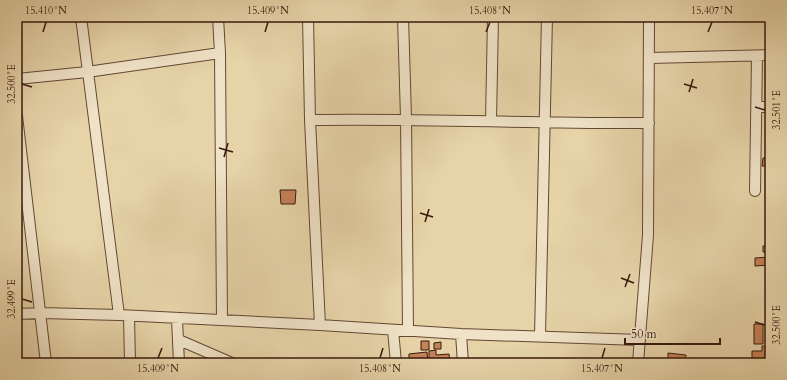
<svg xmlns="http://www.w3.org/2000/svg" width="787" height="380" font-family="Cardo,serif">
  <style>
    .building { fill: #c58157; stroke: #38180c }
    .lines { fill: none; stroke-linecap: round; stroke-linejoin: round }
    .street-casing { stroke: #644733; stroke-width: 12 }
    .street { stroke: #efe2c6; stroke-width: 10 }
    .ticks { fill: none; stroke: #38180c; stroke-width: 1.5 }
    .neatline { fill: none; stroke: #38180c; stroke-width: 1.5 }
    .ticks-label { font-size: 10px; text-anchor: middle; fill: #38180c }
  </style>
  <rect width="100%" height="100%" fill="#e6d3a8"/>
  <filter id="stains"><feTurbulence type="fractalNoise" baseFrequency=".005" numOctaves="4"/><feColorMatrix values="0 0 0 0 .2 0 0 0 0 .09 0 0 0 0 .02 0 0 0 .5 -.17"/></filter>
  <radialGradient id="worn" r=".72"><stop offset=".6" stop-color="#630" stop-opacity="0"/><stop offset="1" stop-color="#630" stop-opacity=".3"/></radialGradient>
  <path class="building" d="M769 157V166H762L763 158Z
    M280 190H296L295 204H281Z
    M763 246H770V252H763Z
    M770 257V265L755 266V258Z
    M754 324H763V344H754Z
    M421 341H429V350H421Z
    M441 342V349H434V343Z
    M762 346H770V363H752V351H762Z
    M436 350V355L449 354 450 363H429V351Z
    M427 352 428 363H409V354Z
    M668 353 686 355 685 363H668Z"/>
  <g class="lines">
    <defs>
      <path id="street" d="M81 17 119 315
        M218 17 220 53 222 320
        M308 17 310 120 320 325
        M403 17 406 118 408 330
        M649 58 770 55
        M17 79 87 72 220 53
        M758 107H770
        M17 116 46 363
        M310 120C423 118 536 124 649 123
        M491 121 493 17
        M755 191 757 56
        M17 314 41 313 119 315 320 325 461 334 640 340
        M129 316 130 363
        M177 319 179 363
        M393 330 396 363
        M461 334 463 363
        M540 336 547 17
        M179 340 232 363
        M638 363 648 235 649 17"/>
    </defs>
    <use href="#street" class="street-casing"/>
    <use href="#street" class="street"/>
  </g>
  <path class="ticks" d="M43 32 46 22M265 32 268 22M486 32 490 22M708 32 712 22M22 84 32 87M684 84 697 88M689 92 693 79M755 107 765 110M219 148 233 152M224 157 228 143M420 213 433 217M425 222 429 209M621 278 634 283M625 287 630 274M22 299 32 302M755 322 765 325M158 358 162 348M380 358 383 348M602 358 605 348"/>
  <rect width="787" height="380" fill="none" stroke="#e6d3a8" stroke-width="44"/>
  <path d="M625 338v6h95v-6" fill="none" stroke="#38180c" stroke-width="2"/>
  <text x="631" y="338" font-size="12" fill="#38180c" stroke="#efe2c6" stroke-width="3" paint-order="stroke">50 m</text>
  <rect x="22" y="22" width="743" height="336" class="neatline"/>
  <g class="ticks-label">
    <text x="46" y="14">15.410°N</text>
    <text x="268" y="14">15.409°N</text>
    <text x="490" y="14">15.408°N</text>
    <text x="712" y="14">15.407°N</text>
    <text transform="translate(11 84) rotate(-90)" y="4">32.500°E</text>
    <text transform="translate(776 110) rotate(-90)" y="4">32.501°E</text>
    <text transform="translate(11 299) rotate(-90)" y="4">32.499°E</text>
    <text transform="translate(776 325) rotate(-90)" y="4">32.500°E</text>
    <text x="158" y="372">15.409°N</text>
    <text x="380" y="372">15.408°N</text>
    <text x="602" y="372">15.407°N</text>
  </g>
  <rect width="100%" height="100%" filter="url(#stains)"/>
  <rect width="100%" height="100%" fill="url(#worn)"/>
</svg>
